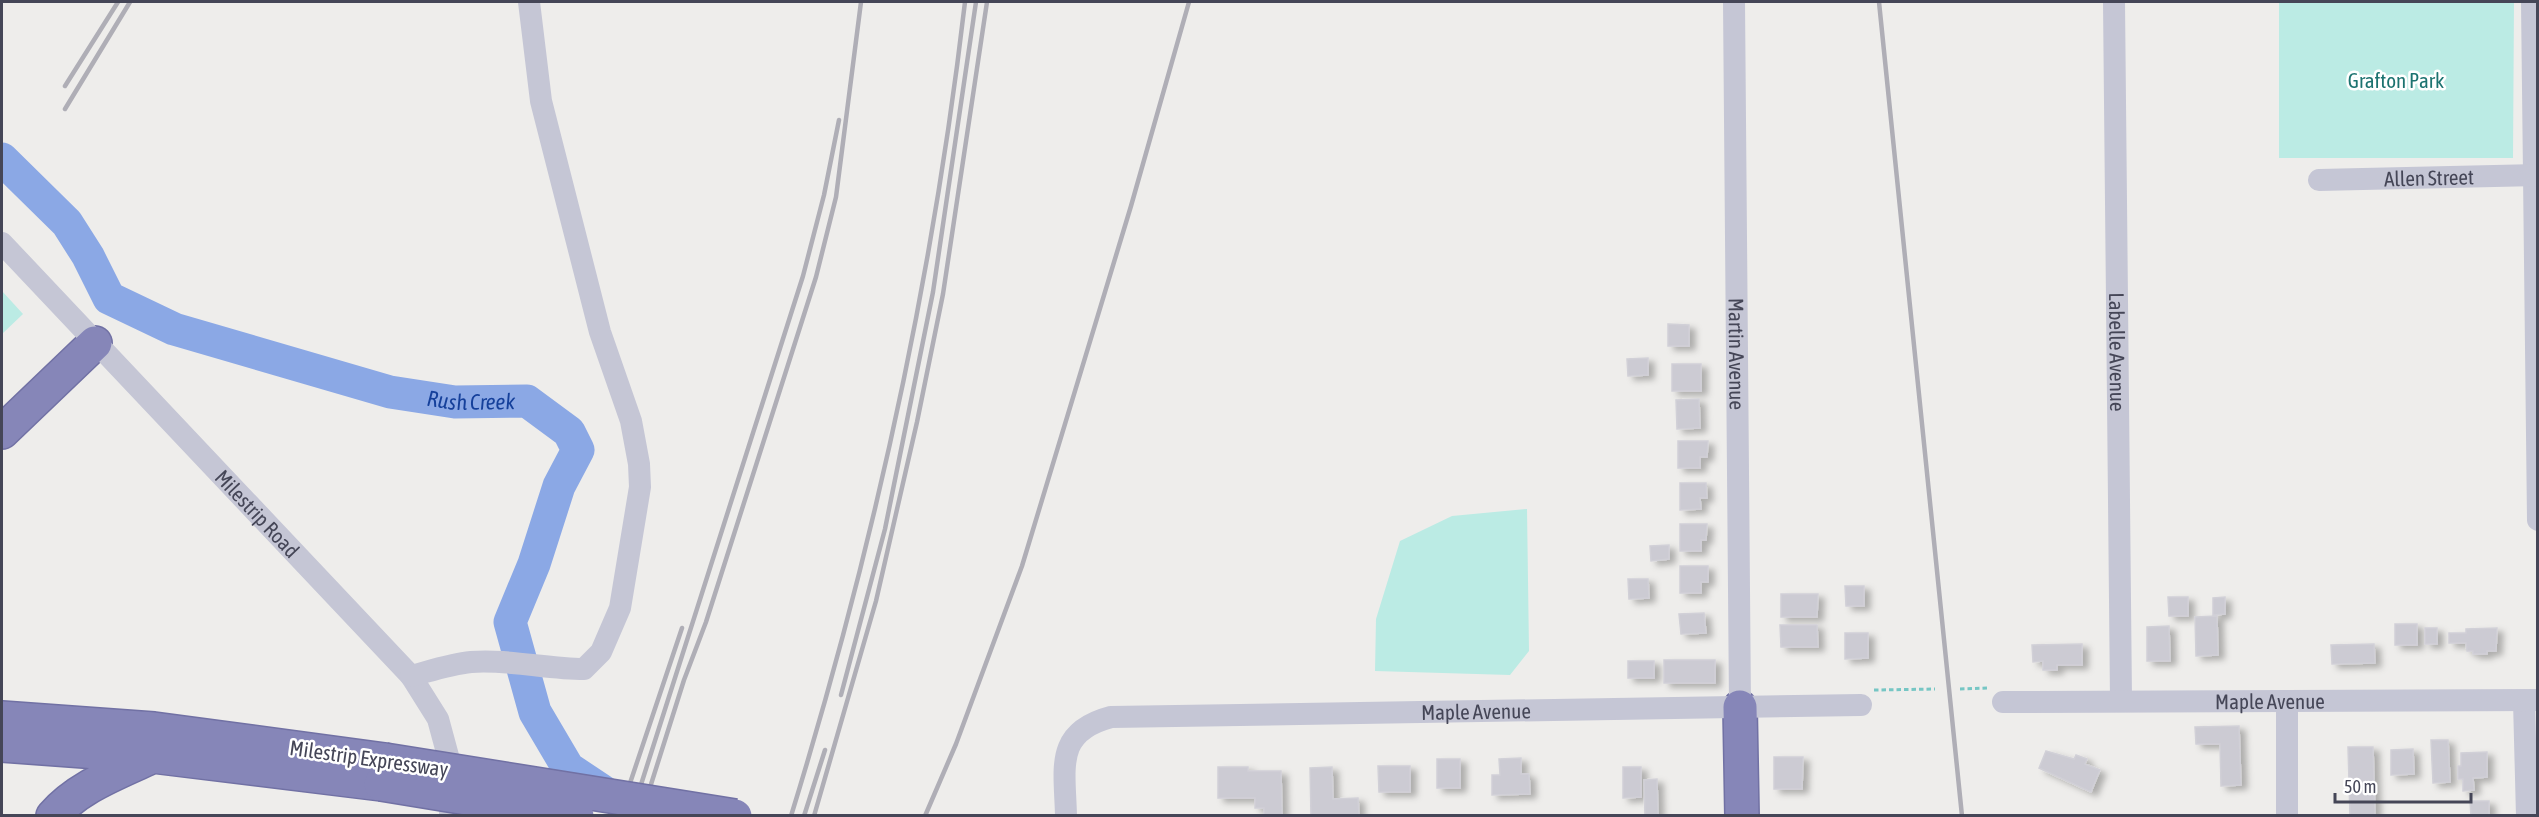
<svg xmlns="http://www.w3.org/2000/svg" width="2539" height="817" font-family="'Asap Condensed',sans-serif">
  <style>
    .green { fill: #bbebe4 }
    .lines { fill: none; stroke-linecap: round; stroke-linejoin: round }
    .river { stroke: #8ba8e5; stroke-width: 33 }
    .building { fill: #cccbd3; stroke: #d1d0d7; stroke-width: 1.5; filter: url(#shadow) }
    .highway-casing { stroke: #7171a4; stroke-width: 36 }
    .path { stroke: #76c6c4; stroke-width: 3; stroke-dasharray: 4.5 3; stroke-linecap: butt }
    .minor { stroke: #c5c6d5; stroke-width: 22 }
    .highway { stroke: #8686b8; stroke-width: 33 }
    .rail { stroke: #afaeb6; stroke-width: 4.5 }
    .highway-bridge-casing { stroke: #7171a4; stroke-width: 36; stroke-linecap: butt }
    .highway-bridge { stroke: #8686b8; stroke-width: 33 }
    .labels { text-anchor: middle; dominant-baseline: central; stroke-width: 5; stroke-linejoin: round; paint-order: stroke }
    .park-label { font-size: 21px; fill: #1c7370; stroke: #fff }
    .street-label { font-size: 21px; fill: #454657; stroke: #fff }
    .water-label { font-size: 22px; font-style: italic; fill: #15409b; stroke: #fff }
  </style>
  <defs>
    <filter id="shadow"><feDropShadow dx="6" dy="4" stdDeviation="3" flood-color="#0004"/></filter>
  </defs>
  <rect width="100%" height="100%" fill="#eeedeb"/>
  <path class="green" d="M2279 2H2514L2513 158H2279Z
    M2 291 23 314 2 334Z
    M1527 509 1529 651 1510 675 1375 671 1376 619 1400 541 1452 516Z"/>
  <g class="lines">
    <path class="river" id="s1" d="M2 159 67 223 88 256 109 298 174 329 390 392 455 402 527 401 569 432 578 450 559 486 534 564 510 622 535 712 568 768 604 792"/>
  </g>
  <path class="building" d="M1668 324 1689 325V346H1668Z
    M1648 358V375L1628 376 1627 359Z
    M1672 364H1701V391H1672Z
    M1699 399 1700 428 1677 429 1676 400Z
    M1678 441H1708L1707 457H1700V468H1678Z
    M1680 483H1706L1707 498H1700L1701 509 1680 510Z
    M1680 524H1707L1706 540H1701V551H1680Z
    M1669 545V559L1651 561 1650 546Z
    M1680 566H1708V582H1701V593H1680Z
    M1628 579H1648L1649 598 1629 599Z
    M1845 586H1864V606H1846Z
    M1781 594H1818L1817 617H1781Z
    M2168 597H2188V616H2169Z
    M2225 597V614L2213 615V598Z
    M1704 613 1706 633 1681 634 1679 614Z
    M2217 616 2218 655 2196 656 2195 617Z
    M2395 624H2417V645H2395Z
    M1780 625H1817L1818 647H1781Z
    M2169 626 2170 661H2147V627Z
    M2425 628H2437V644H2425Z
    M2497 628 2496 651H2487V654H2473V651H2467L2466 643H2449V633H2466V629Z
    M1845 633H1868V658L1845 659Z
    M2082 644V665H2057V670H2043V661L2033 662 2032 645Z
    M2374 644 2375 663 2332 664 2331 645Z
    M1664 660H1715V683H1664Z
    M1628 661H1654V678H1628Z
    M2239 726 2241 785 2221 786 2220 744H2196L2195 727Z
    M2431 740H2448L2450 782 2433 783Z
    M2348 747H2373L2375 816H2350Z
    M2413 749 2414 774 2391 775V750Z
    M2046 751 2074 759 2076 755 2087 759 2085 764 2100 770 2091 792 2039 768Z
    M2487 752V777L2473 778 2474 790 2463 791V779H2458V766H2461V753Z
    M1774 757H1803L1802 789H1774Z
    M1521 758V774H1529L1530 794 1492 795V775H1500L1499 759Z
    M1437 759H1460V788H1437Z
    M1378 766H1410V792H1379Z
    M1218 767H1248V771H1281L1282 816H1264V808H1255V798H1218Z
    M1332 767 1333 799 1358 798 1359 816H1311L1310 768Z
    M1623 767H1641V797L1623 798Z
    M1657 779 1658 816H1645L1644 780Z
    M2470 801H2489V816H2471Z"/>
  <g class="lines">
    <defs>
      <path id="highway" d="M2 432 95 343
        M1740 707 1742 816
        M2 718 154 729 385 760
        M2 745 152 756 381 784
        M53 816C78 787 117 773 151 757"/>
    </defs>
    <use href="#highway" class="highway-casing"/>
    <path class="path" d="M1960 689 1988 688
      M1874 690 1935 689"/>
    <g class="minor">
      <path id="s2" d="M1734 2 1740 707"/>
      <path id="s3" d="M2114 2 2121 700"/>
      <path d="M2532 2 2538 520"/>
      <path id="s4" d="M2319 180 2538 175"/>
      <path id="s5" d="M2 243 411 676 438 719 451 767 450 816"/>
      <path d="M411 676C430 671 451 664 471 662 508 659 547 669 584 669L601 652 620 608 640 487 639 464 631 421 600 332 541 101 529 2"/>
      <path d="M2524 701 2527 816"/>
      <path id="s6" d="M2003 702 2538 700"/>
      <path id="s7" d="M1066 816C1065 768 1054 732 1111 717L1861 705"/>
      <path d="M2287 816V702"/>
    </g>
    <use href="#highway" class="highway"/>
    <path class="rail" d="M1879 2 1962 816
      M65 86 118 2
      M65 109 130 2
      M841 695 885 529 933 292 976 2
      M619 816 682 628
      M631 816 803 276 824 195 839 120
      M641 816 684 680 706 622 816 277 836 197 861 2
      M791 816C873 550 933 277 965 2
      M804 816 825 750
      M814 816 876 601 917 422 943 294 987 2
      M925 816 956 744 1022 566 1131 206 1189 2"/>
    <defs>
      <path id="highway-bridge" d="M385 760 735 816
        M381 784 577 816"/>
    </defs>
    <use href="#highway-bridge" class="highway-bridge-casing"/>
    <use href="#highway-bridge" class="highway-bridge"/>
  </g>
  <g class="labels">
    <g class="park-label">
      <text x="2396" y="80">Grafton Park</text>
    </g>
    <g class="street-label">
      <text stroke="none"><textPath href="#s4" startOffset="110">Allen Street</textPath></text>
      <text stroke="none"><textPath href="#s3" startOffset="350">Labelle Avenue</textPath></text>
      <text stroke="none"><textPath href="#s2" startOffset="352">Martin Avenue</textPath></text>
      <text stroke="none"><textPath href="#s5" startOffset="372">Milestrip Road</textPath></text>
      <text stroke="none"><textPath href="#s6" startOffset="267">Maple Avenue</textPath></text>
      <text stroke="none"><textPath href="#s7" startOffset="488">Maple Avenue</textPath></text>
      <text transform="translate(369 758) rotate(8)">Milestrip Expressway</text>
    </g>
    <g class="water-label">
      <text stroke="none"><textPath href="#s1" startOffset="556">Rush Creek</textPath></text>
    </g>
  </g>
  <rect width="2539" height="817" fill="none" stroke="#454657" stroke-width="6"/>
  <path d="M2335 793v9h136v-9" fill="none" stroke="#454657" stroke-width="3"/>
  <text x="2344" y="793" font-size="18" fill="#454657" stroke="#ffffff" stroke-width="4.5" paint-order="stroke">50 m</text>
</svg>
